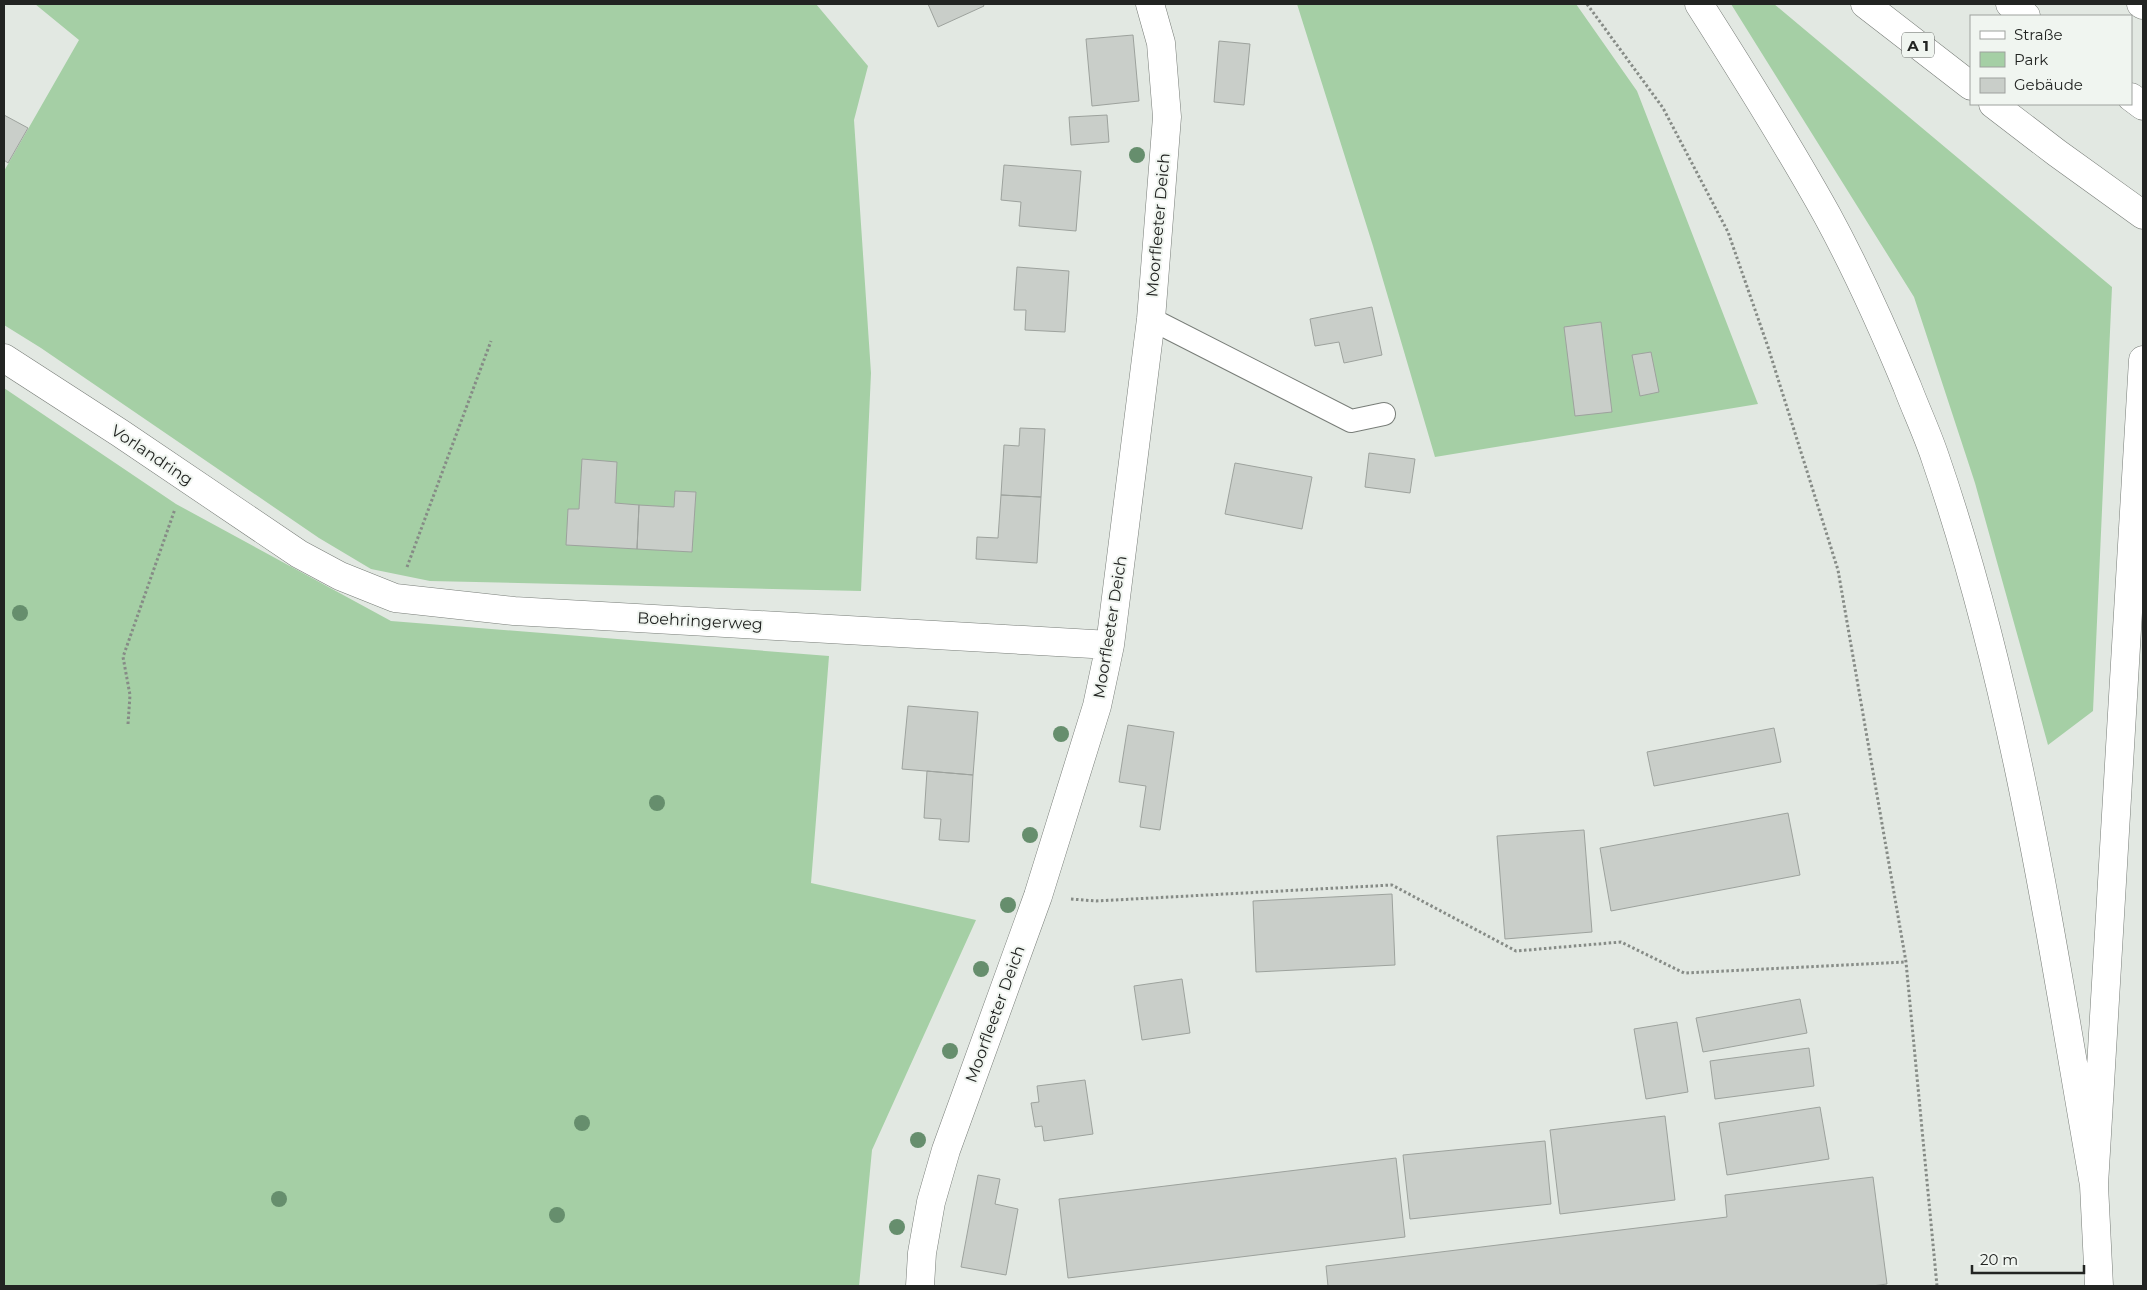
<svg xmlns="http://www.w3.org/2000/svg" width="2147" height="1290" font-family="Montserrat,sans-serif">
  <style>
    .green { fill: #a5cfa5 }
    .building { fill: #c9cec9; stroke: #9da29d }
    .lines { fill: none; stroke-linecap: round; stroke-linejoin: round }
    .lane-casing { stroke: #787d78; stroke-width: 24 }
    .street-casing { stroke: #787d78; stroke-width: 29 }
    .highway-casing { stroke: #787d78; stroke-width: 29 }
    .path { stroke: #868b86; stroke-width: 3; stroke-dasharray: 2.5 2.5; stroke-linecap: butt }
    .lane { stroke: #fff; stroke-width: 22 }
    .street { stroke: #fff; stroke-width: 28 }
    .highway { stroke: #fff; stroke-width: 28 }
    .tree { fill: #668e6d }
    .labels { text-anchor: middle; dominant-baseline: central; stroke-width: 4; stroke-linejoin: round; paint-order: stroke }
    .shield { fill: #f0f5f0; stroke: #606360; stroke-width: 1 }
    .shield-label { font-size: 15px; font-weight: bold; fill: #222422 }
    .street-label { font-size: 16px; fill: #222422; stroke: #f0f5f0 }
  </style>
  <rect width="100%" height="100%" fill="#e2e8e2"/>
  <path class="green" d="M35 4H816L868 66 854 120 871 373 861 591 430 581 371 569 319 538 41 348 4 325V171L79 40Z
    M1297 4H1576L1637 91 1758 404 1435 457 1373 246Z
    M1731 4H1774L2112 287 2093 711 2048 745 1975 483 1914 297Z
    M4 388 176 504 391 621 829 656 811 883 976 920 872 1150 859 1286H4Z"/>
  <path class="building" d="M928 4H983L984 6 938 27Z
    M1133 35 1139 101 1092 106 1086 39Z
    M1219 41 1250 44 1244 105 1214 102Z
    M4 115 28 128 8 163 4 160Z
    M1107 115 1109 142 1071 145 1069 117Z
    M1004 165 1081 171 1076 231 1019 226 1021 202 1001 200Z
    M1017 267 1069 271 1065 332 1025 330 1026 310H1014Z
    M1372 307 1382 355 1344 363 1339 342 1315 346 1310 319Z
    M1601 322 1612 412 1575 416 1564 327Z
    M1651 352 1659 392 1640 396 1632 355Z
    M1020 428 1045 429 1041 497 1001 495 1004 445 1019 446Z
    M1369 453 1415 459 1410 493 1365 487Z
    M582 459 617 462 615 503 639 505 637 549 566 545 568 509H579Z
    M1235 463 1312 477 1302 529 1225 514Z
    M675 491 696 492 692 552 637 549 639 505 674 507Z
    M1001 495 1041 497 1037 563 976 559 977 537 998 538Z
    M908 706 978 712 973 775 902 769Z
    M1128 725 1174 732 1160 830 1140 827 1146 786 1119 782Z
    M1774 728 1781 762 1654 786 1647 752Z
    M927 771 973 775 969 842 939 840 941 819 924 818Z
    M1788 813 1800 875 1611 911 1600 848Z
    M1584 830 1592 932 1505 939 1497 836Z
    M1392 894 1395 965 1256 972 1253 901Z
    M1182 979 1190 1033 1142 1040 1134 986Z
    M1800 999 1807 1033 1703 1052 1696 1018Z
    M1677 1022 1688 1092 1646 1099 1634 1029Z
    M1809 1048 1814 1086 1715 1099 1710 1061Z
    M1085 1080 1093 1134 1044 1141 1042 1126 1035 1127 1031 1103 1039 1102 1037 1086Z
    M1820 1107 1829 1159 1727 1175 1719 1123Z
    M1665 1116 1675 1200 1560 1214 1550 1130Z
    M1545 1141 1551 1204 1410 1219 1403 1155Z
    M1396 1158 1405 1237 1068 1278 1059 1199Z
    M978 1175 1000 1179 995 1204 1018 1209 1006 1275 961 1267Z
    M1873 1177 1887 1284 1872 1286H1328L1326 1266 1727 1217 1725 1195Z"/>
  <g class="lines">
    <defs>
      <path id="lane" d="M1151 319 1351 421 1384 414"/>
      <path id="street" d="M4 358 120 433 299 554 340 576 395 598 514 611 1110 645
        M920 1286 922 1253 931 1202 946 1150 1038 896 1097 706 1110 645 1151 319 1167 117 1161 43 1150 4"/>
      <path id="highway" d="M1699 4C1743 73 1787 143 1827 215 1857 270 1883 328 1907 386 1916 410 1927 433 1935 457 2016 692 2051 940 2094 1185
        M1865 4 1971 86
        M2010 4 2026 16
        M2141 4 2143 5
        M2131 97 2143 106
        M1993 104 2057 153 2143 215
        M2099 1286 2094 1185 2143 360"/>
    </defs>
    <use href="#lane" class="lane-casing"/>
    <use href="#street" class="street-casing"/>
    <use href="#highway" class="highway-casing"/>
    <path class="path" d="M1587 4 1663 108 1728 232 1768 347 1838 570 1906 962 1937 1286
      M407 567 491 341
      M128 724 130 695 123 657 175 509
      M1071 899 1096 901 1392 885 1516 951 1621 942 1684 973 1906 962"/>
    <use href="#lane" class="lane"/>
    <use href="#street" class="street"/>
    <use href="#highway" class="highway"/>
  </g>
  <g class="tree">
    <circle cx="1137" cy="155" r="8"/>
    <circle cx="20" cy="613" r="8"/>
    <circle cx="1061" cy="734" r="8"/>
    <circle cx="657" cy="803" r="8"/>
    <circle cx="1030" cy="835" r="8"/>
    <circle cx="1008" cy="905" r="8"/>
    <circle cx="981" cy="969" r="8"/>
    <circle cx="950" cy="1051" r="8"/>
    <circle cx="582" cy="1123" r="8"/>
    <circle cx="918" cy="1140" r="8"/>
    <circle cx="279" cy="1199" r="8"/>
    <circle cx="557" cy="1215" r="8"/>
    <circle cx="897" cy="1227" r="8"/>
  </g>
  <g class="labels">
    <rect class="shield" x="1902" y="32.5" width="32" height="25" rx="4"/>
    <g class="shield-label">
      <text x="1918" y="45">A 1</text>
    </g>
    <g class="street-label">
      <text transform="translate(1158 225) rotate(-85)">Moorfleeter Deich</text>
      <text transform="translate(152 455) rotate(34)">Vorlandring</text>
      <text transform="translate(700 621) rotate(3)">Boehringerweg</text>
      <text transform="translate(1110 627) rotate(-81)">Moorfleeter Deich</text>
      <text transform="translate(995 1014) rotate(-70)">Moorfleeter Deich</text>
    </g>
  </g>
  <rect width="2147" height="1290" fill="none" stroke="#222422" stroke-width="10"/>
  <rect x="1970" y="15" width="162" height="90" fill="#f0f5f0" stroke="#9ea19e"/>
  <rect x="1980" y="31" width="25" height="8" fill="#ffffff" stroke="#9ea19e"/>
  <text x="2014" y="40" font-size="15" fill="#222422">Straße</text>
  <rect x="1980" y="52" width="25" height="15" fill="#a5cfa5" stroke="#9ea19e"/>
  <text x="2014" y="65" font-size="15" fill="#222422">Park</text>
  <rect x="1980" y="78" width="25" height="15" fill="#c9cec9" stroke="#9ea19e"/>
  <text x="2014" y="90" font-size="15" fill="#222422">Gebäude</text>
  <path d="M1972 1265v8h112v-8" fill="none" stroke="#222422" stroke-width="2.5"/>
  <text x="1980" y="1265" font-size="15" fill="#222422" stroke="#f0f5f0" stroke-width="4" paint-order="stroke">20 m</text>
</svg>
